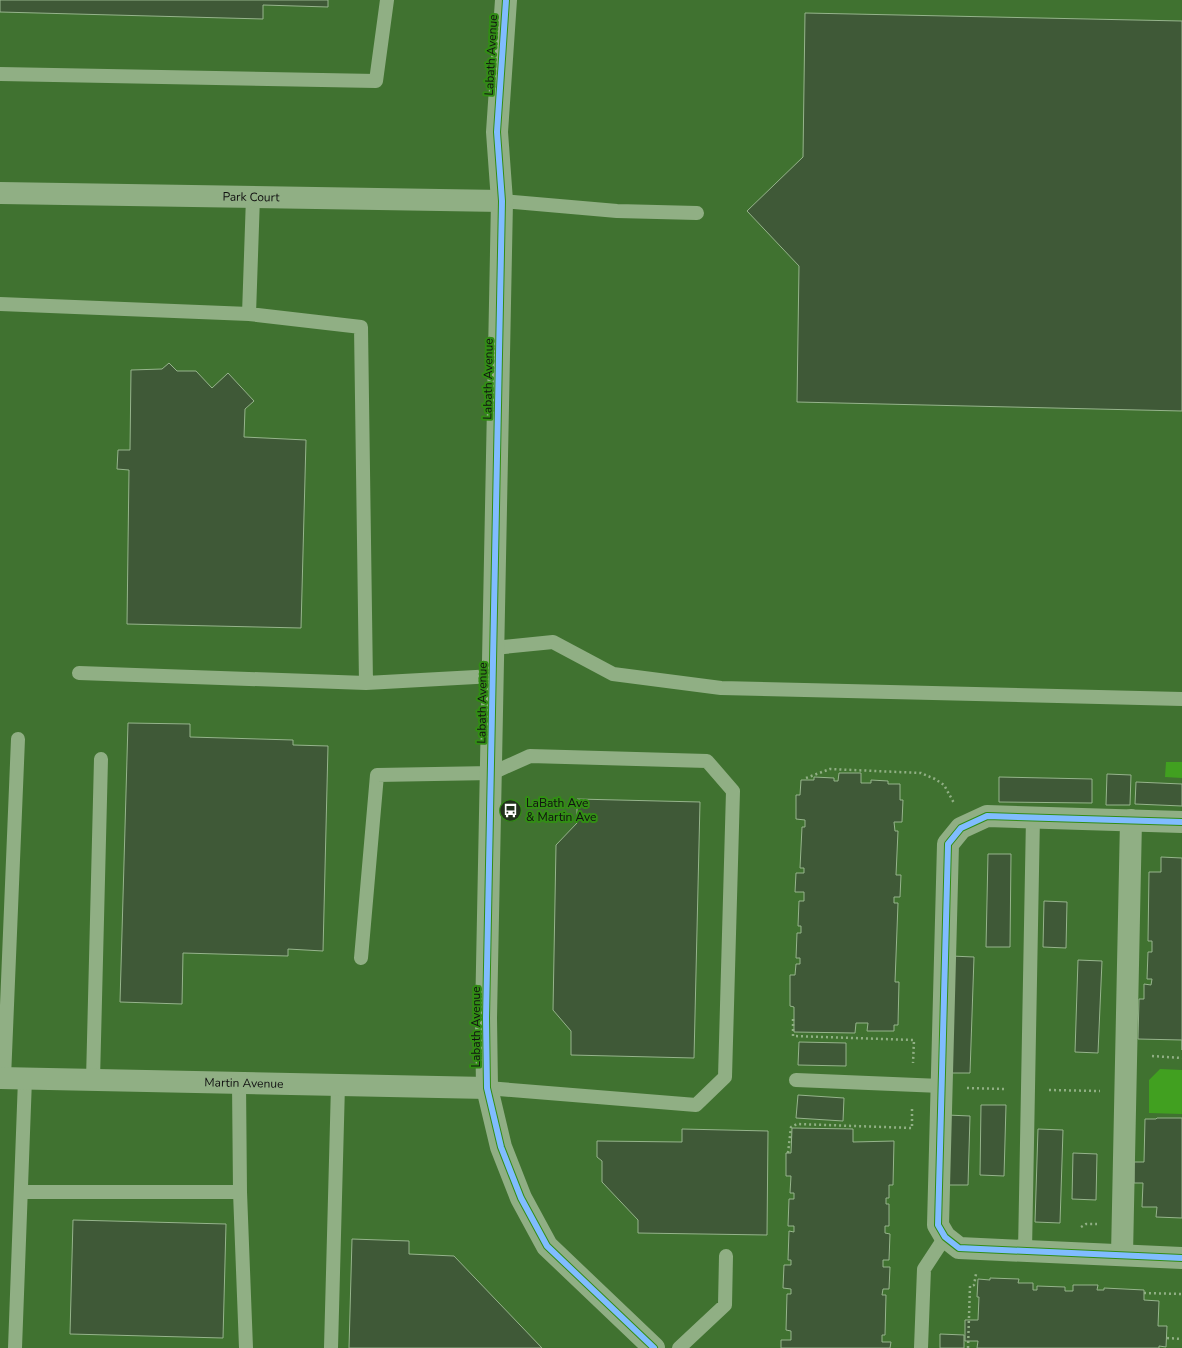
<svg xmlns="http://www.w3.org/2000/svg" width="1182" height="1348" font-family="'Nunito Sans',sans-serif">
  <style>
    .green { fill: #41a020 }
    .building { fill: #3f5937; stroke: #96b48c }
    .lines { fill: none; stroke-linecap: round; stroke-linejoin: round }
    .path { stroke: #90af84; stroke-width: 2.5; stroke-dasharray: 2 3; stroke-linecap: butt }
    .service { stroke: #90af84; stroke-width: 14 }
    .minor { stroke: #90af84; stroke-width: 22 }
    .cycleway-casing { stroke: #328d15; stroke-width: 8 }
    .cycleway { stroke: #80bcff; stroke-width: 6 }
    .labels { text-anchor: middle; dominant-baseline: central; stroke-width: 4; stroke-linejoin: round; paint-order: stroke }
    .street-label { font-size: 12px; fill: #111; stroke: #328d15 }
    .poi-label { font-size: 12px; fill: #111; stroke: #328d15; text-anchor: start }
  </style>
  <rect width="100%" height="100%" fill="#407230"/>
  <path class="green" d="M1166 762H1182V778L1165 777Z
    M1160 1069 1182 1070V1114L1149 1113V1080Z"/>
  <path class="building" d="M0 0H328V7L263 5V19L0 12Z
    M805 13 1182 21V411L797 402 799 266 747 211 803 157Z
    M169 363 177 371H196L212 388 228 373 254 401 245 409 244 437 306 440 301 628 127 624 129 470 117 469 118 450H130L131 370 162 369Z
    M128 723 190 724V737L293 740V745L328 746 323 951 288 949V956L183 953 182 1004 120 1002Z
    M839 773H861V783H871V780L888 781V784H900V800H903L902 822H894L895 831H898L896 875H901L900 897H894V903H898L895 982H899L898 1025H894V1031H867L868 1023H856L855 1033 794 1032V1007L790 1006V975H795L796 964H800V958H796L797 933H801V926H798L799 901H804V892H795L796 873H804V868H800L802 827H805V820L796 819V795H800L801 780H814V777L834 778V781H838Z
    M1107 774 1131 775 1130 805H1106Z
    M999 777 1092 779V803L999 802Z
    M1136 782 1182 784V806L1135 804Z
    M577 799 700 802 694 1058 571 1055V1031L553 1010 556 845 577 823Z
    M988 854H1011L1010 947H986Z
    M1161 857 1182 858V1050V1040L1138 1039 1139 999H1144V984L1151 985 1152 979H1147L1148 952H1152V941H1148L1149 872H1161Z
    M1044 901 1067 902 1066 948 1043 947Z
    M951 956 974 957 970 1073H947Z
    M1078 960 1102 961 1098 1053 1075 1052Z
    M799 1042 846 1043V1066L798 1065Z
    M798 1095 844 1098 843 1121 796 1118Z
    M981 1105H1006L1004 1176 980 1175Z
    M947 1115 970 1116 968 1185H944Z
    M1157 1118H1182V1218L1156 1217 1157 1207H1142L1143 1183H1134V1162H1144L1145 1119H1156Z
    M792 1128 853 1129V1142L894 1141 893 1185H889V1198H886V1204H889V1226H885V1233L890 1234 889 1260H883V1267H890L889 1289H883L882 1295H886L885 1335H882V1342H891L890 1348H781V1340H791V1331L786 1330 787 1294H791V1289L783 1288 784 1265H791V1260H788L789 1231 794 1232V1226H788L789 1199H794V1193H790L791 1176H786V1153H791Z
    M682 1129 768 1131 767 1235 638 1233V1220L602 1182V1161L597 1157V1141L682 1142Z
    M1038 1129 1063 1130 1060 1223 1035 1222Z
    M1073 1153 1097 1154 1096 1200 1072 1199Z
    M73 1220 226 1224 223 1338 70 1334Z
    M352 1239 409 1241V1254L454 1256 542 1348H349Z
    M990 1278 1019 1279 1018 1283H1033V1290H1037V1286L1065 1287V1291H1073V1285H1098L1097 1290H1104V1288L1144 1290V1300L1159 1301 1158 1326H1167L1166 1347 1159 1346V1348H977L978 1341H965V1320H978L979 1297H977L978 1279 990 1280Z
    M940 1334 964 1335V1348H940Z"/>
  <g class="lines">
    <path class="path" d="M806 778 830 769 921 773 935 779 944 785 954 803
      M793 1019V1036L914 1040 913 1063
      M1152 1056 1182 1058
      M967 1088 1006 1089
      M1049 1090 1100 1091
      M788 1153 791 1127 797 1124 912 1128V1106
      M1081 1227 1086 1224H1097
      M1144 1293 1182 1294
      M1167 1338 1182 1339
      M968 1348 970 1286 974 1285 976 1274"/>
    <path class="service" d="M0 74 376 81 387 0
      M502 201 617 211 697 213
      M0 304 249 314 361 327 366 683
      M249 314 253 197
      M494 648 553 642 613 674 721 688 1182 699
      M79 673 366 683 494 676
      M361 958 377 775 492 773 530 756 707 761 733 791 725 1077 696 1105 487 1088
      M4 1078 18 739
      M93 1080 101 759
      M796 1080 941 1086
      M239 1083 240 1192
      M21 1192H240L246 1348
      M1025 1251 1033 817
      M15 1348 25 1079
      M331 1348 338 1085
      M679 1348 725 1305 726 1256
      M921 1348 924 1269 945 1237"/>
    <g class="minor">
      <path d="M506 0 497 132 502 201 486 1018 487 1088 501 1147 521 1198 547 1246 654 1348"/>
      <path id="s1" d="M0 193 502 201"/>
      <path d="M1182 822 987 816 961 828 948 844 938 1225 945 1237 959 1248 1182 1258"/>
      <path id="s2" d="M0 1078 487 1088"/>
      <path d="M1122 1255 1131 820"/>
    </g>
    <defs>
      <path id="cycleway" d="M506 0 497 132 502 201 486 1018 487 1088 501 1147 521 1198 547 1246 654 1348
        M1182 822 987 816 961 828 948 844 938 1225 945 1237 959 1248 1182 1258"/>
    </defs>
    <use href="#cycleway" class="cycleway-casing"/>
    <use href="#cycleway" class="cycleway"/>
  </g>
  <defs>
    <symbol id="bus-disc" viewBox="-11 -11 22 22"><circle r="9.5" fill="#21331c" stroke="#328d15"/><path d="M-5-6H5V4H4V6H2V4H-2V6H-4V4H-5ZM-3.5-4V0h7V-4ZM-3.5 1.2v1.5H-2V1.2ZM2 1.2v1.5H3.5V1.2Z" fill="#fff"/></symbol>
  </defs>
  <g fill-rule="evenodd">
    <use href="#bus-disc" x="498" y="798" width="25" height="25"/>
  </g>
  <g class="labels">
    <g class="street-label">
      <text transform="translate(491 55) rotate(-87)">Labath Avenue</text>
      <text stroke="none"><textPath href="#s1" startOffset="251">Park Court</textPath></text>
      <text transform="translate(488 379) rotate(-89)">Labath Avenue</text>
      <text transform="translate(482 703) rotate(-89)">Labath Avenue</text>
      <text transform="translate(476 1027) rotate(-90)">Labath Avenue</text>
      <text stroke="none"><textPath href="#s2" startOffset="244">Martin Avenue</textPath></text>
    </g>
    <g class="poi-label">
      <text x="526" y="803">LaBath Ave<tspan x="526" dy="14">&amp; Martin Ave</tspan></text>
    </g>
  </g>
</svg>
